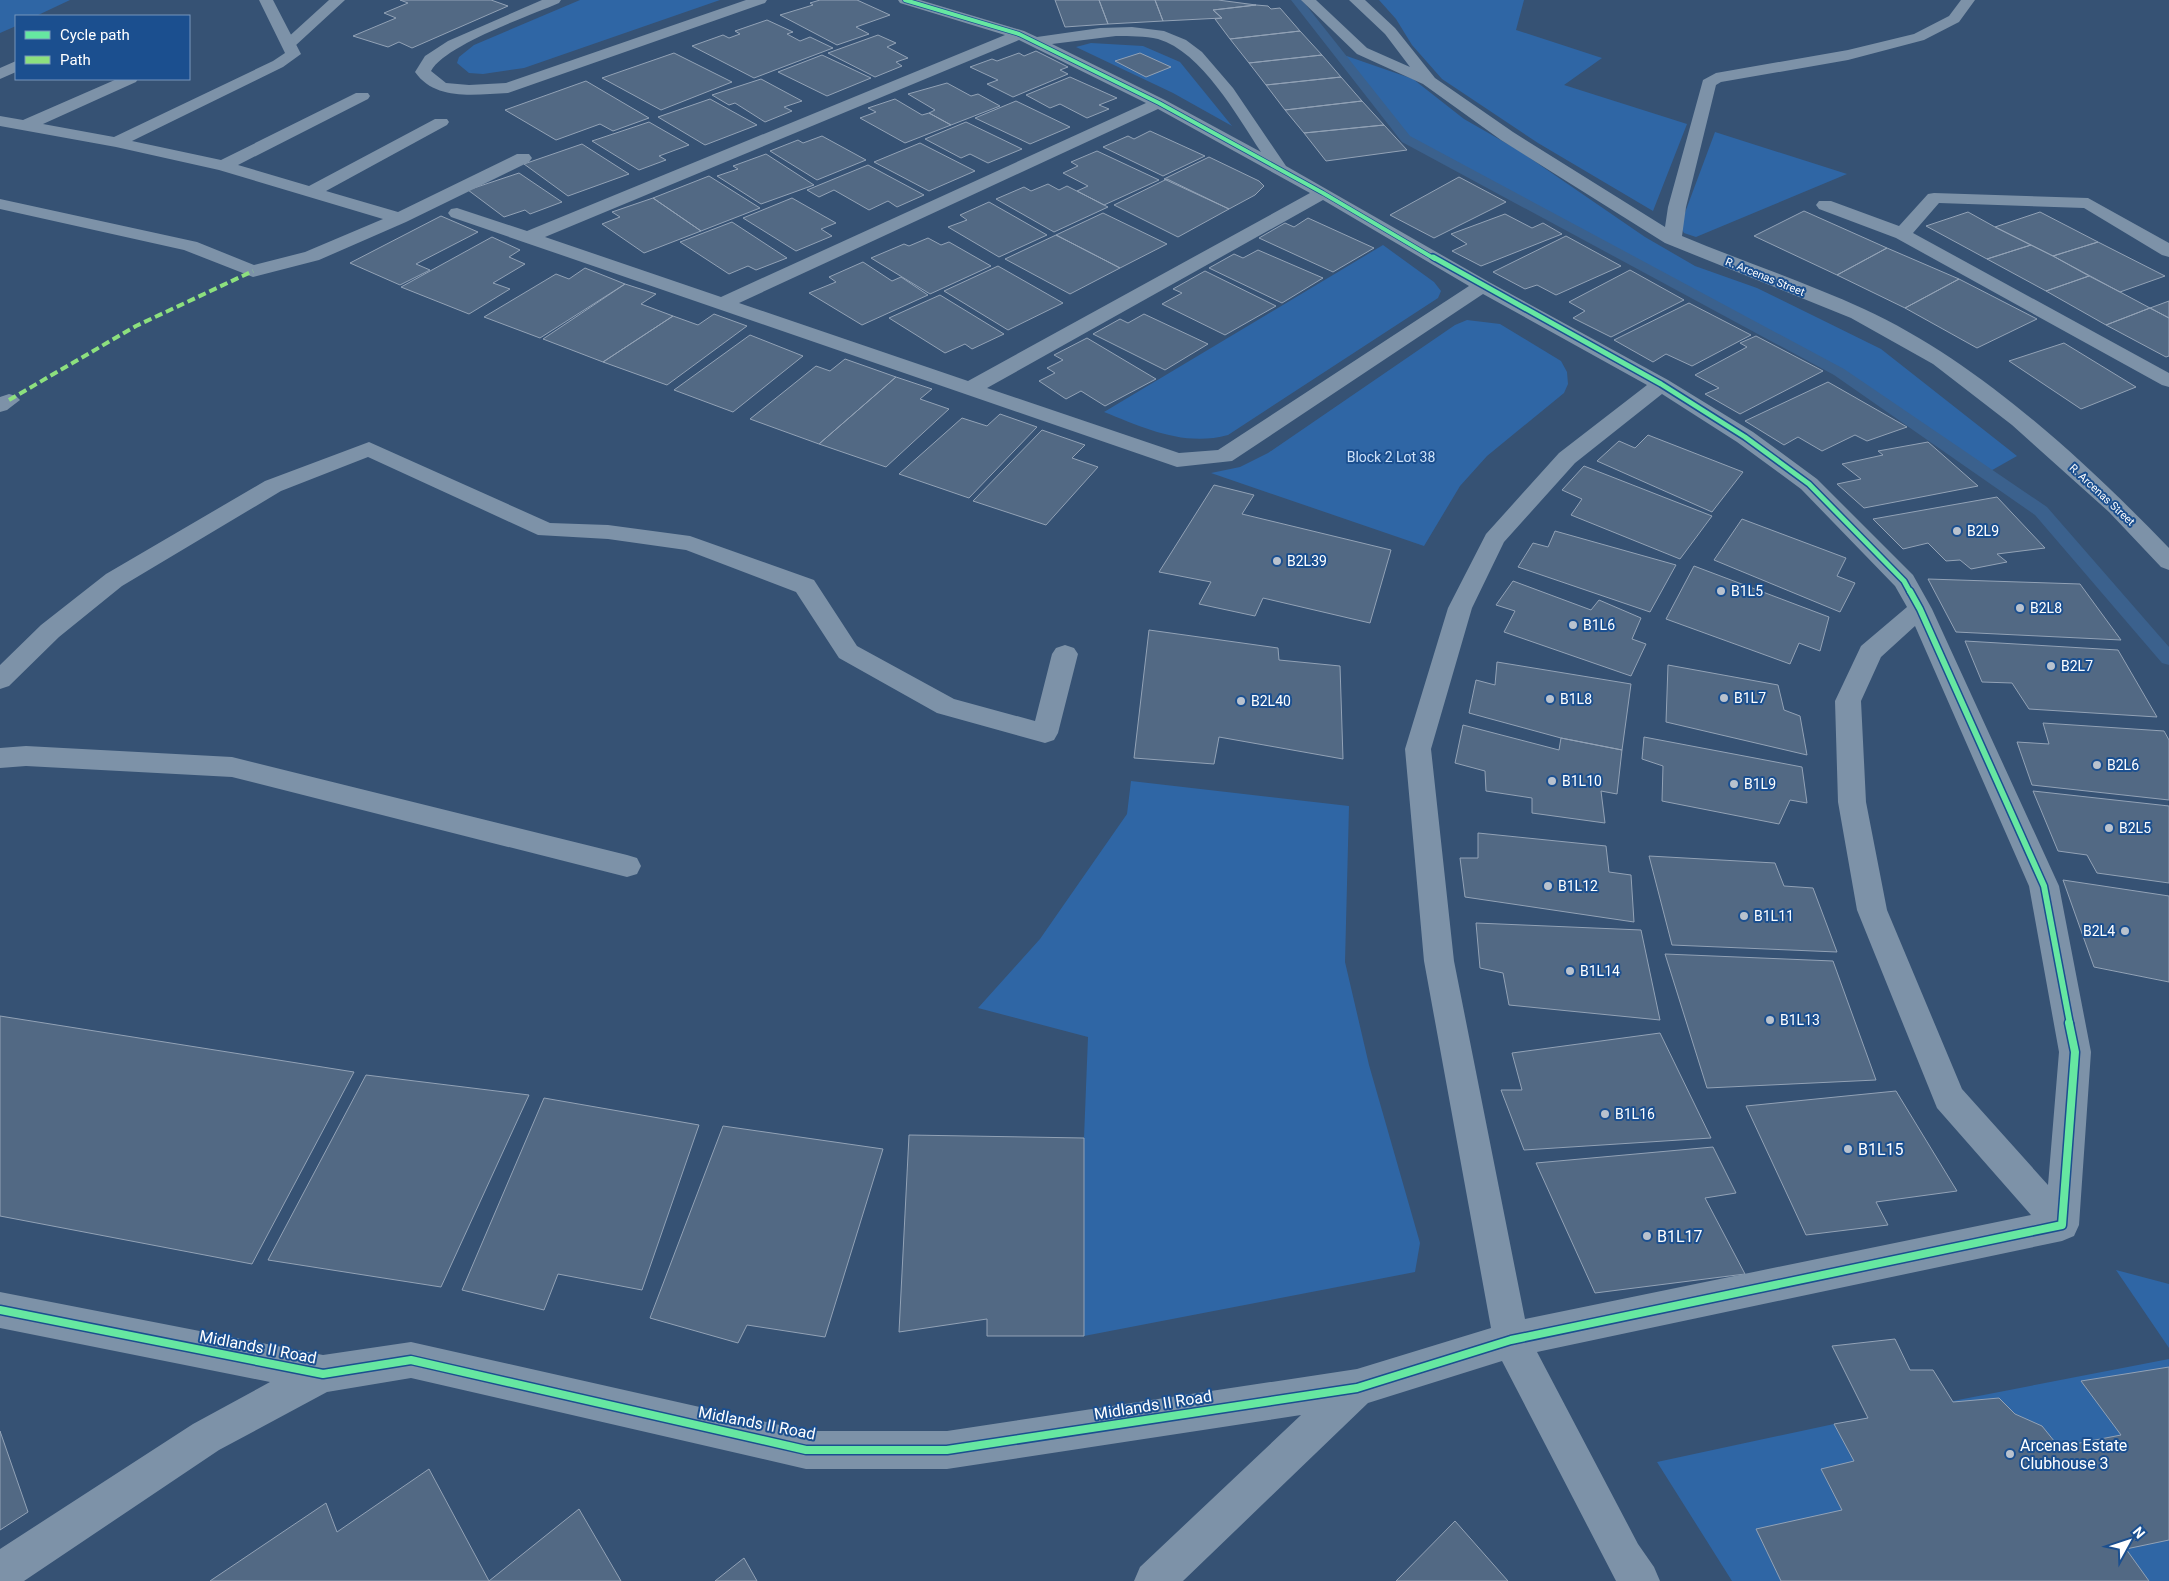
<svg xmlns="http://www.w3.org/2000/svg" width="2169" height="1581" font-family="Roboto,sans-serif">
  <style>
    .green { fill: #2f66a5 }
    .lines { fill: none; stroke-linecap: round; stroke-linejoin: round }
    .stream { fill: #3b618d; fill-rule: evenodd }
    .building { fill: #526984; stroke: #92a2b6 }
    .service { fill: #7d92a8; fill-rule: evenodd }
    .minor { fill: #7d92a8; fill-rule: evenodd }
    .quiet { stroke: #8de07e; stroke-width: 4; stroke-dasharray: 8 4; stroke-linecap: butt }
    .cycleway-far3-casing { stroke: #1b4f8f; stroke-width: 5.5 }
    .cycleway-far2-casing { stroke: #1b4f8f; stroke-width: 8 }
    .cycleway-far1-casing { stroke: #1b4f8f; stroke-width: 9 }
    .cycleway-casing { stroke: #1b4f8f; stroke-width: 11 }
    .cycleway-far3 { stroke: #66e7a1; stroke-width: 4 }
    .cycleway-far2 { stroke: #66e7a1; stroke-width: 5 }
    .cycleway-far1 { stroke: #66e7a1; stroke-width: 6 }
    .cycleway { stroke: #66e7a1; stroke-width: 8 }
    .poi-dot { fill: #b9c2ce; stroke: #1b4f8f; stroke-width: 2 }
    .labels { text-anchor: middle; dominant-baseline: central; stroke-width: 4; stroke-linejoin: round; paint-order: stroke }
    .far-street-label { font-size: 11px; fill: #fff; stroke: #1b4f8f }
    .park-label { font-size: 14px; fill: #cfe3fa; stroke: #1b4f8f }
    .poi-label { font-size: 14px; fill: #fff; stroke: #1b4f8f; text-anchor: start }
    .near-poi-label { font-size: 16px; fill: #fff; stroke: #1b4f8f; text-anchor: start }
    .near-street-label { font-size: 16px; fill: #fff; stroke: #1b4f8f }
  </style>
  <rect width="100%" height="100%" fill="#365274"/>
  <path class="green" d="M0 0H70L36 16H16V26L0 33Z
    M580 0H720L524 68 483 74 469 73 457 63 459 57 474 45Z
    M1379 0H1524L1516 30 1602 58 1564 85 1687 124 1653 211 1538 143 1442 79 1412 45 1396 19Z
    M1091 43 1143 46 1180 62 1232 126 1173 93 1076 47Z
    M1338 53 1413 79 1464 119 1518 150 1645 237 1695 266 1757 288 1881 349 2017 456 1987 473 1839 372 1406 139Z
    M1715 132 1847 174 1696 237 1684 233 1680 226Z
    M1383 245 1434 282 1441 291 1438 298 1228 435C1184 447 1144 428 1104 412Z
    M1467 320 1500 324 1561 361 1567 372 1568 384 1564 393 1487 456 1460 486 1424 546 1211 473 1240 467 1268 453 1455 325Z
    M1131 781 1349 806 1345 962 1369 1065 1420 1243 1415 1272 1084 1336V1138L1088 1037 978 1008 1040 939 1127 814Z
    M2116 1270 2169 1284V1348Z
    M2169 1359V1581H1732L1657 1462 1834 1424Z"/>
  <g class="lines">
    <path class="stream" d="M1291 0H1302L1410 136 1844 369 2047 507 2169 647V665L2162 663 2035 515 1834 375 1402 142Z"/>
  </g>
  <path class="building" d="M400 0H491L508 6 412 48 399 42 388 47 353 36 396 18 384 13 408 3Z
    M820 0H857L890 15 856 27 869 34 837 45 780 15 813 5 810 3Z
    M1055 0H1099L1108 24 1065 27Z
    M1099 0H1155L1163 21 1108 24Z
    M1155 0H1218L1256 5 1213 10 1222 18 1163 21Z
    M1256 5 1268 6 1271 9 1280 8 1300 31 1230 39 1215 19 1222 18 1213 10Z
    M767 20 793 32 787 34 800 41 810 37 833 48 754 78 692 46 723 35 729 38 740 34 735 31Z
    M1300 31 1322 55 1249 63 1230 39Z
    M878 35 896 43 887 47 908 58 896 62 902 66 875 77 828 53Z
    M1036 51 1068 67 1060 70 1068 74 1013 97 987 84 998 80 970 67 992 59 997 61 1019 53 1024 56Z
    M674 53 732 82 661 110 602 78Z
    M1140 53 1171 67 1146 77 1115 61Z
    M822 55 871 78 827 96 778 72Z
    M1322 55 1341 77 1266 85 1249 63Z
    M1070 77 1117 98 1099 105 1109 109 1087 118 1060 104 1050 108 1026 95Z
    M1341 77 1362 101 1285 110 1266 85Z
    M761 79 802 101 784 107 792 111 765 122 735 103 729 105 712 95Z
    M586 81 649 118 613 131 600 124 556 140 505 110Z
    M947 83 971 96 978 94 1000 106 951 125 929 113 935 110 908 94Z
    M710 99 757 125 705 145 658 117Z
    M895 99 922 115 929 113 951 125 905 143 860 118 876 112 868 108Z
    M1016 101 1070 127 1030 144 975 118Z
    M1362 101 1384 125 1304 133 1285 110Z
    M649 122 689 145 659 156 666 160 639 170 592 141Z
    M966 122 1022 149 988 163 970 154 961 158 925 139Z
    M1384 125 1407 150 1326 161 1304 133Z
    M1150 131 1205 156 1163 176 1103 147 1128 136 1134 139Z
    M822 136 866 160 817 180 770 151 798 140 803 143Z
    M920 143 975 171 929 191 874 162Z
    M582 144 629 174 568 196 524 164Z
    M1097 151 1159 180 1104 205 1077 191 1088 186 1063 173 1078 166 1071 162Z
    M766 154 814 185 761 204 717 176 738 169 733 166Z
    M1209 157 1259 181 1264 186 1255 195 1229 209 1164 179Z
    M868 165 924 195 897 207 888 201 869 210 834 190 819 197 807 190Z
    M519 173 562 202 530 214 525 210 504 217 468 190Z
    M709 176 760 208 701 231 653 198Z
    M1459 177 1506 202 1434 238 1390 215Z
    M1167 179 1229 209 1178 237 1114 205Z
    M1048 184 1059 190 1067 186 1108 207 1054 232 996 199 1024 187 1031 191Z
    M653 198 701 231 644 253 602 224 620 217 612 212Z
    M792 198 836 223 821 229 832 236 796 251 743 218Z
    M989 202 1047 235 999 257 948 227 967 220 960 215Z
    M1804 211 1887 248 1837 275 1754 236Z
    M1968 212 1995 227 2031 245 1987 259 1926 226Z
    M2040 212 2098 242 2053 256 1995 227Z
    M1103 213 1167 244 1120 268 1056 235Z
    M1505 214 1532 228 1543 223 1562 234 1481 266 1452 251 1467 244 1451 234Z
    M441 216 478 232 416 264 430 270 400 285 350 263Z
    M1308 218 1374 248 1333 272 1259 238 1285 223 1294 227Z
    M732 222 787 258 756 270 748 266 729 274 680 242Z
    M1056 235 1120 268 1070 294 1005 259Z
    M1566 236 1621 266 1556 295 1537 285 1525 289 1493 272Z
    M492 237 520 250 509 257 525 264 493 283 510 289 469 314 401 287Z
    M928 238 941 245 949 242 991 266 930 294 871 258 904 244 909 246Z
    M2098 242 2165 276 2120 292 2053 256Z
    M2031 245 2053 256 2089 276 2046 291 1987 259Z
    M1887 248 1959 279 1905 308 1837 275Z
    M1258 250 1323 278 1282 303 1209 268 1234 254 1243 258Z
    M863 262 892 281 901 277 928 295 862 325 809 293 836 282 829 277Z
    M998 266 1063 303 1008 330 944 291Z
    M585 268 625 284 540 338 484 317 556 274 569 279Z
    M1630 270 1684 300 1611 337 1573 318 1585 311 1569 302Z
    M1205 271 1276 306 1225 335 1162 304 1182 293 1173 289Z
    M2089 276 2120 292 2150 308 2106 325 2046 291Z
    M1959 279 2037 319 1977 348 1905 308Z
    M625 284 656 294 641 304 673 316 603 362 543 339Z
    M940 295 1004 334 972 349 965 344 945 353 889 318Z
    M2169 301V318L2150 308Z
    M1689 303 1751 335 1692 366 1666 354 1653 362 1614 340Z
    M2150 308 2169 318V356L2166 357 2106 325Z
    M714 314 747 326 667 385 603 362 673 316 698 325Z
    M1144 314 1208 344 1165 370 1093 334 1120 319 1128 323Z
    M750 335 803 356 733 412 674 390Z
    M1756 336 1823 371 1740 414 1705 394 1719 388 1695 375 1747 347 1740 343Z
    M1087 338 1156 379 1105 406 1081 391 1066 399 1039 381 1055 373 1047 368 1063 360 1054 355Z
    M2064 343 2136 387 2081 409 2009 361Z
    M845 359 896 377 819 444 750 419 816 366 830 371Z
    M896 377 932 389 920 399 949 409 886 467 819 444Z
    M1828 382 1907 427 1867 441 1855 435 1822 451 1798 437 1784 445 1745 421Z
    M1000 414 1037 427 969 498 899 474 962 418 987 426Z
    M1042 430 1085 445 1072 458 1098 467 1046 525 973 501Z
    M1648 435 1743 472 1712 512 1597 461 1619 441 1635 448Z
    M1928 442 1978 486 1864 508 1837 484 1861 479 1842 464 1883 455 1878 451Z
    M1584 466 1712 516 1680 559 1571 515 1582 499 1562 490Z
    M1214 485 1254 495 1242 514 1391 550 1370 623 1263 598 1255 616 1199 604 1211 582 1159 572Z
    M1997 497 2045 548 1997 554 2007 562 1971 569 1960 560 1946 561 1928 543 1903 549 1873 519Z
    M1742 519 1846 558 1837 576 1855 583 1840 612 1714 560Z
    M1555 531 1676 565 1650 612 1518 567 1533 543 1548 547Z
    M1694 566 1829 617 1820 651 1799 643 1790 664 1666 619Z
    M1928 579 2080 584 2121 640 1956 632Z
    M1513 581 1591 610 1599 600 1641 618 1632 639 1646 644 1631 676 1504 632 1515 611 1496 605Z
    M1149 630 1278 648 1279 660 1340 666 1343 759 1219 737 1214 764 1134 758Z
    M1965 641 2118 650 2157 717 2029 709 2012 683 1982 682Z
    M1497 662 1631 684 1622 750 1561 738 1469 713 1476 680 1495 685Z
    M1668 665 1778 685 1784 710 1800 716 1807 755 1666 722Z
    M2043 723 2164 731 2169 740V800L2032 785 2017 742 2049 744Z
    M1463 725 1559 750 1561 738 1622 750 1617 794 1601 791 1605 823 1532 813V798L1486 791 1485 771 1455 763Z
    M1644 737 1802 767 1807 803 1790 800 1779 824 1662 801 1663 766 1642 759Z
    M2033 791 2169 806V883L2097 873 2087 855 2058 851Z
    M1478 833 1606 846 1609 872 1631 875 1634 922 1465 897 1460 858H1478Z
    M1649 856 1775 863 1784 886 1813 888 1837 952 1672 945Z
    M2063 880 2169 896V982L2094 967Z
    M1476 923 1641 930 1660 1020 1509 1005 1503 973 1480 968Z
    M1665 954 1833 961 1876 1080 1707 1088Z
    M0 1016 354 1072 252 1264 0 1216Z
    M1660 1033 1711 1138 1524 1150 1501 1090H1522L1512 1053Z
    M366 1075 529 1095 441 1287 268 1260Z
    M1896 1091 1957 1191 1876 1202 1888 1225 1806 1235 1746 1106Z
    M544 1098 699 1125 642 1290 558 1274 544 1310 462 1290Z
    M723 1126 883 1149 825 1337 747 1325 738 1343 650 1318Z
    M909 1135 1084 1138V1336H987V1319L899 1332Z
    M1713 1147 1736 1193 1705 1198 1745 1274 1595 1293 1536 1163Z
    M1895 1339 1910 1370H1933L1953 1402 1999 1398 2015 1414 2042 1426 2059 1447 2121 1435 2081 1381 2169 1367V1540L2126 1549 2149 1581H1781L1756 1529 1842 1510 1821 1469 1854 1461 1834 1424 1868 1418 1832 1346Z
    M0 1431 28 1512 0 1530Z
    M429 1469 489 1581 579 1509 621 1581H210L326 1503 337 1532Z
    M1455 1521 1508 1581H1396Z
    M744 1558 757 1581H715Z"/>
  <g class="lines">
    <path class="service" d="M329 0H345L295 46H285L282 43 285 40Z
      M369 442 550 523 608 525 690 536 814 580 857 646 954 699 1035 721 1052 654 1056 648 1065 645 1074 648 1078 654 1058 733 1054 740 1045 743 937 713 839 658 796 592 686 550 608 539 538 535 368 457 281 491 122 586 59 637 9 686 0 689V665L41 625 106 574 265 481Z"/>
    <path class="minor" d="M259 0H273L301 54 283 67 132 141 221 160 356 93H368L370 96 368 99 238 165 309 186 435 119H447L449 122 447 125 326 191 398 212 517 154H529L532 158 529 162 406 222 319 260 253 277 184 250 0 209V199L197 242 254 265 305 252 383 219 219 170 116 147 0 126V116L23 120 117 79H138L136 82 43 124 114 137 273 61 285 53Z
      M542 0H561L559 3C529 16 445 45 431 71L446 83 469 85 506 83 746 0H767L765 3 508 93C477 94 436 102 415 72L425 56 448 41Z
      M898 0H920L1024 31 1037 37 1100 28 1132 27 1164 31 1186 40 1202 52 1233 88 1286 166 1489 282 1668 380 1753 432 1817 479 1913 575 1932 609 2059 886 2091 1052 2079 1225 2074 1236 2062 1241 1537 1352 1638 1544 1654 1567 1660 1581H1616L1502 1361 1368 1403 1183 1581H1134L1140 1567 1301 1415 947 1469H806L411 1378 327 1392 219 1450 24 1581H0V1549L193 1424 270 1382 0 1328V1292L323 1355 411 1342 806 1431H947L1357 1369 1491 1328 1424 961 1405 749 1448 608 1486 534 1559 453 1647 385 1483 294 1232 461 1177 467 451 217 448 213 451 209 457 208 527 231 1005 35 900 3ZM1116 36C1130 36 1145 36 1158 39 1202 52 1237 116 1261 152L1165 100 1052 44ZM1019 40 1146 103 721 297 545 237ZM1158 109 1310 193 968 381 739 303ZM1323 200 1469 286 1218 450 1179 453 987 388ZM1662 394 1737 442 1801 489 1895 586 1907 607 1861 646 1835 701 1838 802 1857 910 1937 1108 2031 1215 1525 1319 1454 961 1431 749 1472 608 1504 542 1575 463ZM1915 626 2029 886 2059 1052 2048 1185 1962 1089 1887 910 1866 802 1861 701 1881 657Z
      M1301 0H1316L1367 48 1410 67 1385 34 1349 0H1365L1395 28 1435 78 1513 132 1665 227 1668 207 1703 80 1716 73 1848 50 1914 34 1949 16 1961 0H1975L1959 22 1924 40 1848 60 1721 82 1716 85 1686 207 1682 236C1742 261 1805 282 1864 309 1977 361 2083 459 2169 548V570L2161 567 2109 512 2012 425 1933 364 1851 318 1665 243 1501 140 1423 84 1357 54Z
      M16 61V72L0 79V68Z
      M1934 193 2088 198 2169 243V257L2162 255 2084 208 1939 203 1913 233 2169 373V387L2162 385 1896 238 1819 209 1816 205 1819 201H1831L1899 226 1928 194Z
      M9 394 16 396 20 400 7 410 0 412V397Z
      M26 746 232 757 627 855 637 858 641 866 637 874 627 877 232 777 26 766 0 768V748Z"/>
    <path class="quiet" d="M9 400 136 326 253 271"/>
    <defs>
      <path id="cycleway-far3" d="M905 0 1019 34 1159 103 1323 193 1435 259"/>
      <path id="cycleway-far2" d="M1433 257 1661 384 1745 437 1809 484 1904 581 1910 592"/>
      <path id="cycleway-far1" d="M1910 591 1920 609 2044 886 2070 1024"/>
      <path id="cycleway" d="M0 1310 323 1374 411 1360 806 1450H947L1357 1388 1511 1340 2062 1225 2075 1052 2069 1023"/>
    </defs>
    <use href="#cycleway-far3" class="cycleway-far3-casing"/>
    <use href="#cycleway-far2" class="cycleway-far2-casing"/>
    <use href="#cycleway-far1" class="cycleway-far1-casing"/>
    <use href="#cycleway" class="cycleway-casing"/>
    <use href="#cycleway-far3" class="cycleway-far3"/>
    <use href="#cycleway-far2" class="cycleway-far2"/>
    <use href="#cycleway-far1" class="cycleway-far1"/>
    <use href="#cycleway" class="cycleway"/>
  </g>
  <g class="poi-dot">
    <circle cx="1957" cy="531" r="5"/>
    <circle cx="1277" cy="561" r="5"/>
    <circle cx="1721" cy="591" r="5"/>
    <circle cx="2020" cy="608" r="5"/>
    <circle cx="1573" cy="625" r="5"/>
    <circle cx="2051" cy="666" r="5"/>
    <circle cx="1724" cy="698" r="5"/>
    <circle cx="1550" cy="699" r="5"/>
    <circle cx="1241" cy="701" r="5"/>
    <circle cx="2097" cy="765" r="5"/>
    <circle cx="1552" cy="781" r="5"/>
    <circle cx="1734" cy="784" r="5"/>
    <circle cx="2109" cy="828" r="5"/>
    <circle cx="1548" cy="886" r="5"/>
    <circle cx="1744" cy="916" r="5"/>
    <circle cx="2125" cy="931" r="5"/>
    <circle cx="1570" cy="971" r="5"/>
    <circle cx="1770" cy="1020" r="5"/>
    <circle cx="1605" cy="1114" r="5"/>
    <circle cx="1848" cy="1149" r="5"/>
    <circle cx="1647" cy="1236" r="5"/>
    <circle cx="2010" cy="1454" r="5"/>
  </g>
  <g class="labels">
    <g class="far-street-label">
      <text transform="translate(1765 277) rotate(22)">R. Arcenas Street</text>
      <text transform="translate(2102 495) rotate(43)">R. Arcenas Street</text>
    </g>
    <g class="park-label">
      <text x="1391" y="457">Block 2 Lot 38</text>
    </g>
    <g class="poi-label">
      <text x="1967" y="531">B2L9</text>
      <text x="1287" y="561">B2L39</text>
      <text x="1731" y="591">B1L5</text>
      <text x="2030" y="608">B2L8</text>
      <text x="1583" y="625">B1L6</text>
      <text x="2061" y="666">B2L7</text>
      <text x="1734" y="698">B1L7</text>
      <text x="1560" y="699">B1L8</text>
      <text x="1251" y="701">B2L40</text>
      <text x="2107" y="765">B2L6</text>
      <text x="1562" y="781">B1L10</text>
      <text x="1744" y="784">B1L9</text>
      <text x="2119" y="828">B2L5</text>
      <text x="1558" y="886">B1L12</text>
      <text x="1754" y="916">B1L11</text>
      <text x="2115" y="931" text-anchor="end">B2L4</text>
      <text x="1580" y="971">B1L14</text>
      <text x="1780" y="1020">B1L13</text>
      <text x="1615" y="1114">B1L16</text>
    </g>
    <g class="near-poi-label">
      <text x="1858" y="1149">B1L15</text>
      <text x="1657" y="1236">B1L17</text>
      <text x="2020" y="1445">Arcenas Estate<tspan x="2020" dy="18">Clubhouse 3</tspan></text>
    </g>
    <g class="near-street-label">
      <text transform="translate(258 1347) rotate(11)">Midlands II Road</text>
      <text transform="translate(1153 1405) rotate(-9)">Midlands II Road</text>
      <text transform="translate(757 1423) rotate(11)">Midlands II Road</text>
    </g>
  </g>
  <rect x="15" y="15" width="175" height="65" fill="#1b4f8f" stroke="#7695bc"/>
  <rect x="25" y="31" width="25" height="8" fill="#66e7a1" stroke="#7695bc"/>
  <text x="60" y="40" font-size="15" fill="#ffffff">Cycle path</text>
  <rect x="25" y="56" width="25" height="8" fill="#8de07e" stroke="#7695bc"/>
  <text x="60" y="65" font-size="15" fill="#ffffff">Path</text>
  <g transform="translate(2129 1541) rotate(50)" stroke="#1b4f8f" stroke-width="4" paint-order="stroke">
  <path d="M0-4L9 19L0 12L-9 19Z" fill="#ffffff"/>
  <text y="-8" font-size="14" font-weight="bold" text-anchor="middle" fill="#ffffff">N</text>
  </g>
</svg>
